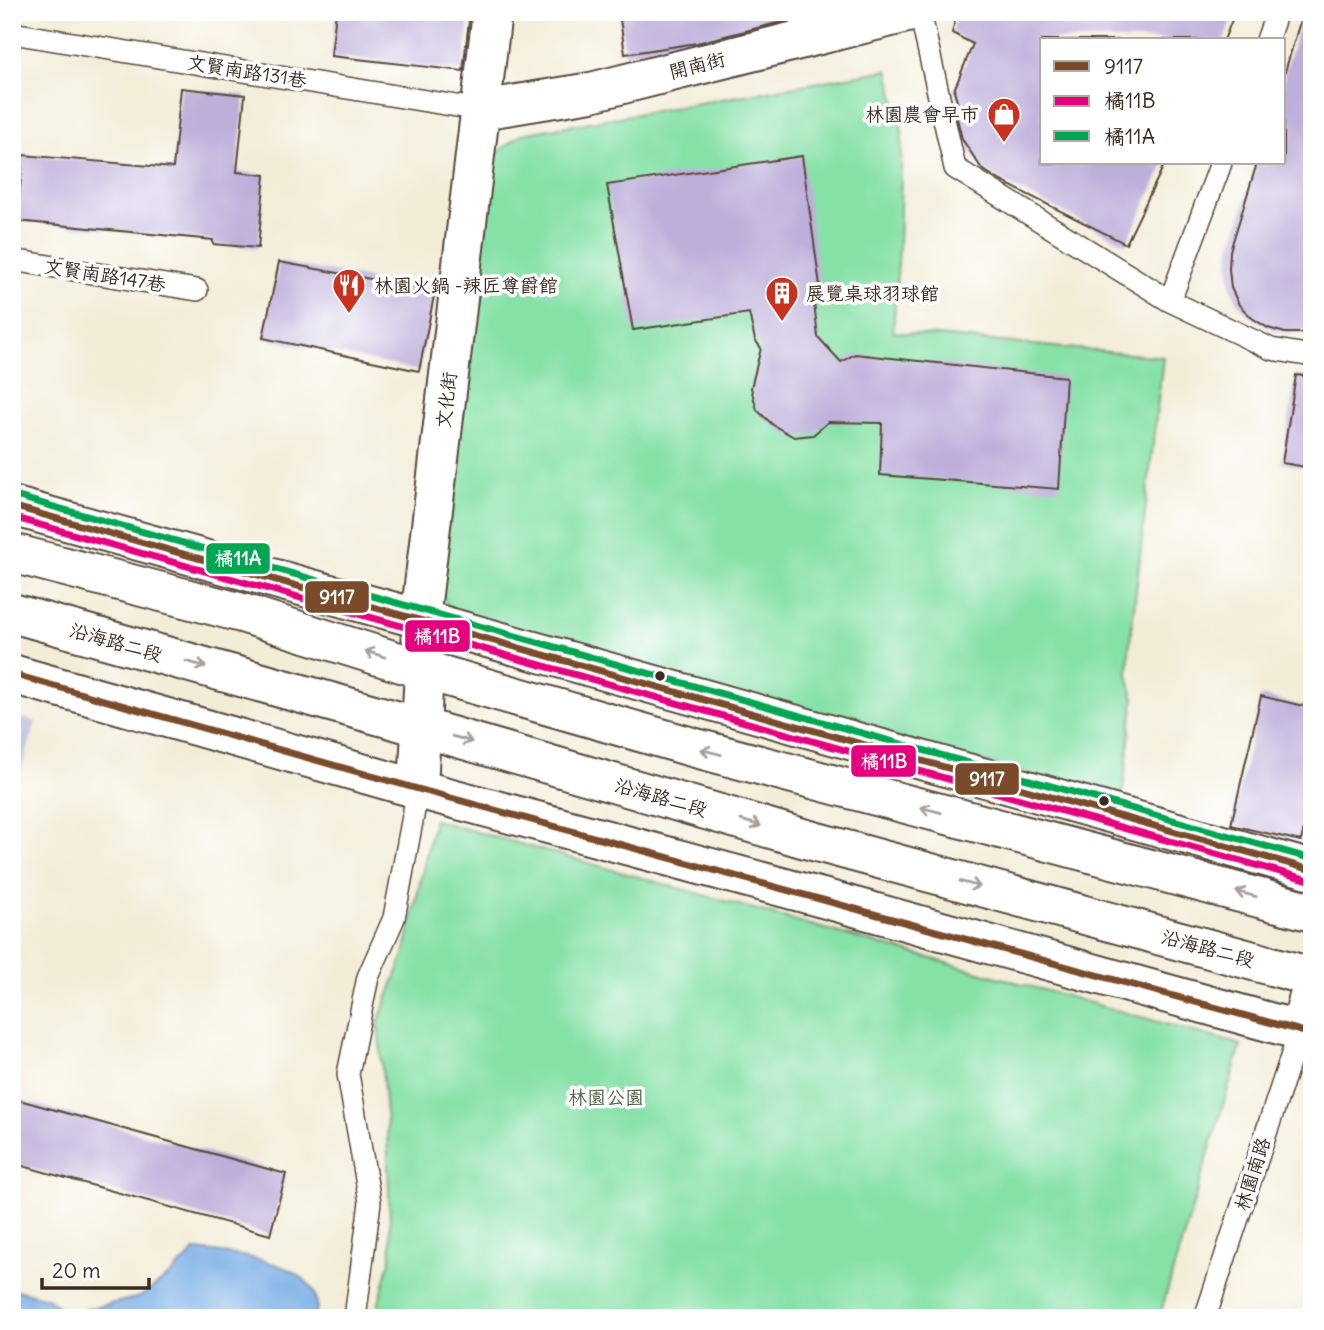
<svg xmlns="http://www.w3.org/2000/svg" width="1324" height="1330" font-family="Delius,'LXGW WenKai TC',sans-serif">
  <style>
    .industrial { fill: #bfc2dd }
    .green { fill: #86e1a7; stroke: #608662; stroke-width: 2 }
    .water { fill: #78ade5; stroke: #5a6c82; stroke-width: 2 }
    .building { fill: #bdaeda }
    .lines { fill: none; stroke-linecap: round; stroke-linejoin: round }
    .service-casing { stroke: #57473a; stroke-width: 24 }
    .minor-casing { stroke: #57473a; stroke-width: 42 }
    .primary-casing { stroke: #57473a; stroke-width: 42 }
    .service { stroke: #fff; stroke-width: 21 }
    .minor { stroke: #fff; stroke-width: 38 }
    .primary { stroke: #fff; stroke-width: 38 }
    .bus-1-casing { stroke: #fff; stroke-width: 12 }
    .bus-2-casing { stroke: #fff; stroke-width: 12 }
    .bus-3-casing { stroke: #fff; stroke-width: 12 }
    .bus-1 { stroke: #7a4b2a; stroke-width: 7 }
    .bus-2 { stroke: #e5007d; stroke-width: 7 }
    .bus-3 { stroke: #00a651; stroke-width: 7 }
    .oneway { stroke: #a79f9a }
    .bus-dot { fill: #3b2a1e; stroke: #fff; stroke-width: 2.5 }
    .labels { text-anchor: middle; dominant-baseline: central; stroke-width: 7; stroke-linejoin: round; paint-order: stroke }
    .street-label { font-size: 19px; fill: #3b2a1e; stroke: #fff }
    .poi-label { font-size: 19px; fill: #3b2a1e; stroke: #fff; text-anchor: start }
    .park-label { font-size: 19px; fill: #526147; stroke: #fff }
    .line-badge { stroke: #fff; stroke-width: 2.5 }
    .badge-label { font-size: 19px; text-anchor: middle; font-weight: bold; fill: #fff }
  </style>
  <rect width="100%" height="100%" fill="#fff"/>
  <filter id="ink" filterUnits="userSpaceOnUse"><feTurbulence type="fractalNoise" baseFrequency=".0143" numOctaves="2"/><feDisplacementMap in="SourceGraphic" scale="14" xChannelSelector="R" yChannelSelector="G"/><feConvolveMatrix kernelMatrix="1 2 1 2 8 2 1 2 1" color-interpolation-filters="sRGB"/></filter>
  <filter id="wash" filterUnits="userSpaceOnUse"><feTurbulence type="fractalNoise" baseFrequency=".00686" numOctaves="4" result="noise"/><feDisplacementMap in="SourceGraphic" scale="28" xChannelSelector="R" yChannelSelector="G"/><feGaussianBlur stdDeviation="1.57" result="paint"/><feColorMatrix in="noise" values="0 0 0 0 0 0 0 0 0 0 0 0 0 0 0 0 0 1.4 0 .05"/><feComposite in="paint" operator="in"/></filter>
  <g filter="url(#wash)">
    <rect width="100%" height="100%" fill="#f3edd8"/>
    <path class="industrial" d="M12 715 36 722 12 800Z"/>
    <path class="green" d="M888 70 902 130 899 247 893 332 1163 357 1129 651 1128 675 1134 698 1123 792 1118 799 461 619C443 603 440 597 437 573L495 154 522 134Z
      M434 820 1241 1045 1159 1318H375L391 1257 387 1125 378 1023 404 955Z"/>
    <path class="water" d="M196 1250C231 1254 332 1261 315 1318H83L84 1310 140 1297 169 1276Z
      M12 1289 47 1298 68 1315V1318H12Z"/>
    <g id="blocks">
      <path class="building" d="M336 12H470L463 71 331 56Z
        M619 12H788L789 20 697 43 625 54Z
        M957 12H1235L1224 40H1042V163H1165L1126 244 1001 181 982 169 962 139 956 114 959 109 954 90 973 44 952 33Z
        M1303 12H1312V333H1285L1268 328 1252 318 1239 305 1231 288 1229 269 1230 251 1257 163H1284V75Z
        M181 88 245 95 237 172 265 175 258 248 213 244V240L17 221 23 155 173 168Z
        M802 156 821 293 813 294 818 337 841 362 855 354 1066 377 1059 489 880 475 882 423 828 422 813 435 794 437 773 425 757 410 751 388 761 348 755 340 749 313 633 330 607 185Z
        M279 262 435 291 419 371 263 338Z
        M1296 375 1312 377V468L1282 463Z
        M1261 696 1312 708V795L1301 841 1231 825Z
        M12 1098 286 1174 270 1235 12 1163Z"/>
    </g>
  </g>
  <g filter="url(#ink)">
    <use href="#blocks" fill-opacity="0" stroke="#57473a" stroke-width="2"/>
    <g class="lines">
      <defs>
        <path id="service" d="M920 12 955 168 1170 301 1271 349 1312 356
          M12 33 481 110
          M1267 40 1277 12
          M12 260 197 290
          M1170 301 1221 163
          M355 1318 370 1202 348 1074 368 977 394 918 418 789
          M1205 1318 1300 1030"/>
        <path id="minor" d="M481 110 591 92 911 12
          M12 506 420 619 1312 870
          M12 674 418 789 826 899 1312 1034
          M418 789 424 670 420 619 492 12
          M1300 1030 1312 985"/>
        <path id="primary" d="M12 553 242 613 424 670 692 747 1312 912
          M12 613 420 727 806 839 1312 977"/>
      </defs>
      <use href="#service" class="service-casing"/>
      <use href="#minor" class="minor-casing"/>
      <use href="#primary" class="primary-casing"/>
      <use href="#service" class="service"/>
      <use href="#minor" class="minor"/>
      <use href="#primary" class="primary"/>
      <defs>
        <path id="bus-1" d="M12 506 1312 870
          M12 674 418 789 1312 1034"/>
        <path id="bus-2" d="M12 517 1309 880"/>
        <path id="bus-3" d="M15 496 1312 859"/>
      </defs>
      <use href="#bus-1" class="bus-1-casing"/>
      <use href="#bus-2" class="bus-2-casing"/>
      <use href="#bus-3" class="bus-3-casing"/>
      <use href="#bus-1" class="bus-1"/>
      <use href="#bus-2" class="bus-2"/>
      <use href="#bus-3" class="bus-3"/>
    </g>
    <defs><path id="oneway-shaft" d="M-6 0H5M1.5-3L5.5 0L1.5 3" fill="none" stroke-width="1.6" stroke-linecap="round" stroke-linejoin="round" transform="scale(1.75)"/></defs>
    <g class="oneway">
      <use href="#oneway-shaft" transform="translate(375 654) rotate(-163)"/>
      <use href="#oneway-shaft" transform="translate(196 664) rotate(16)"/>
      <use href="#oneway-shaft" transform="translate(462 739) rotate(16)"/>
      <use href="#oneway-shaft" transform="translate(711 752) rotate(-165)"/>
      <use href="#oneway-shaft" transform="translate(931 810) rotate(-165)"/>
      <use href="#oneway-shaft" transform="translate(751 823) rotate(16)"/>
      <use href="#oneway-shaft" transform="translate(970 884) rotate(15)"/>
      <use href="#oneway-shaft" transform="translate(1246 894) rotate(-165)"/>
    </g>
  </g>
  <defs>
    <symbol id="shop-pin" viewBox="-11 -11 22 30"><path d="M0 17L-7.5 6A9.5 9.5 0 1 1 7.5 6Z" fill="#c8321e" stroke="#fff"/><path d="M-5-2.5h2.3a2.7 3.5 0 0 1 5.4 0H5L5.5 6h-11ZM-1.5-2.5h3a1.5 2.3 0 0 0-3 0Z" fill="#fff"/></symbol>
    <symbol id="restaurant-pin" viewBox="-11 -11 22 30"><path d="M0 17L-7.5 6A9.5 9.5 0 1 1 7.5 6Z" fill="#c8321e" stroke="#fff"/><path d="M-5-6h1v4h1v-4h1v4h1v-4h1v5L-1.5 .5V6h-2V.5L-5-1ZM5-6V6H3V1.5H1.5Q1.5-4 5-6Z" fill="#fff"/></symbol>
    <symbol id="building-pin" viewBox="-11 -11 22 30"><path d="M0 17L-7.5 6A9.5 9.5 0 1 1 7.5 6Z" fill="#c8321e" stroke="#fff"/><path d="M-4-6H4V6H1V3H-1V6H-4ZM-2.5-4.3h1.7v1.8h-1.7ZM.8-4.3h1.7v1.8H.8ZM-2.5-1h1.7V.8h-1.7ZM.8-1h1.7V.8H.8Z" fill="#fff"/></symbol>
  </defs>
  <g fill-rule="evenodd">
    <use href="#shop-pin" x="985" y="95" width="38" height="52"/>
    <use href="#restaurant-pin" x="330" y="266" width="38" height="52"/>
    <use href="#building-pin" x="763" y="274" width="38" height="52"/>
  </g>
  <g class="bus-dot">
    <circle cx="660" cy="676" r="6"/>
    <circle cx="1104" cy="801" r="6"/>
  </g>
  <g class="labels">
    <g class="street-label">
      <text transform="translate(697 65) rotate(-14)">開南街</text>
      <text transform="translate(247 71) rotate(9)">文賢南路131巷</text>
      <text transform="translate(105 275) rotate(9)">文賢南路147巷</text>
      <text transform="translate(446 400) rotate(-83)">文化街</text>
      <text transform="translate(116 642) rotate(16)">沿海路二段</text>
      <text transform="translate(661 797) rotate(16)">沿海路二段</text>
      <text transform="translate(1208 948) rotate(15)">沿海路二段</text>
      <text transform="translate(1252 1174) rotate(-72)">林園南路</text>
    </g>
    <g class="poi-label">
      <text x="979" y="114" text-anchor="end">林園農會早市</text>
      <text x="374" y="285">林園火鍋 -辣匠尊爵館</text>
      <text x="806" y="293">展覽桌球羽球館</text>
    </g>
    <g class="park-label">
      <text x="606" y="1097">林園公園</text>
    </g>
  </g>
  <g class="line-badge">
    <rect x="205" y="542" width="66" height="33" rx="7" fill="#00a651"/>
    <rect x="304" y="580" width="66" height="34" rx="7" fill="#7a4b2a"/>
    <rect x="404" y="619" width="67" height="34" rx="7" fill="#e5007d"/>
    <rect x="850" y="744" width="67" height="34" rx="7" fill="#e5007d"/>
    <rect x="954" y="762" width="66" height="34" rx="7" fill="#7a4b2a"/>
  </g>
  <g class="badge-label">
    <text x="238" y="565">橘11A</text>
    <text x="337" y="604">9117</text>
    <text x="437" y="643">橘11B</text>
    <text x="884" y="768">橘11B</text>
    <text x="987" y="786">9117</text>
  </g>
  <rect width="1324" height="1330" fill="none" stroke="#fff" stroke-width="42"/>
  <rect x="1040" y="38" width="245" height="126" fill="#ffffff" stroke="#b1aaa5" stroke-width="2"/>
  <rect x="1054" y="61" width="35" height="10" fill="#7a4b2a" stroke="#b1aaa5" stroke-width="2"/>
  <text x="1104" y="74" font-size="21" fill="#3b2a1e">9117</text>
  <rect x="1054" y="96" width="35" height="10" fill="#e5007d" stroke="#b1aaa5" stroke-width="2"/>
  <text x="1104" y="108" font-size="21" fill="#3b2a1e">橘11B</text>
  <rect x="1054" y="131" width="35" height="10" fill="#00a651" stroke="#b1aaa5" stroke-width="2"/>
  <text x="1104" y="144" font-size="21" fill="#3b2a1e">橘11A</text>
  <path d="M42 1278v10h107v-10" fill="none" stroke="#3b2a1e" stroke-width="3.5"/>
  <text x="52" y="1278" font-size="21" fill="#3b2a1e" stroke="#ffffff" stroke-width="5" paint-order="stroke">20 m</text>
</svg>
